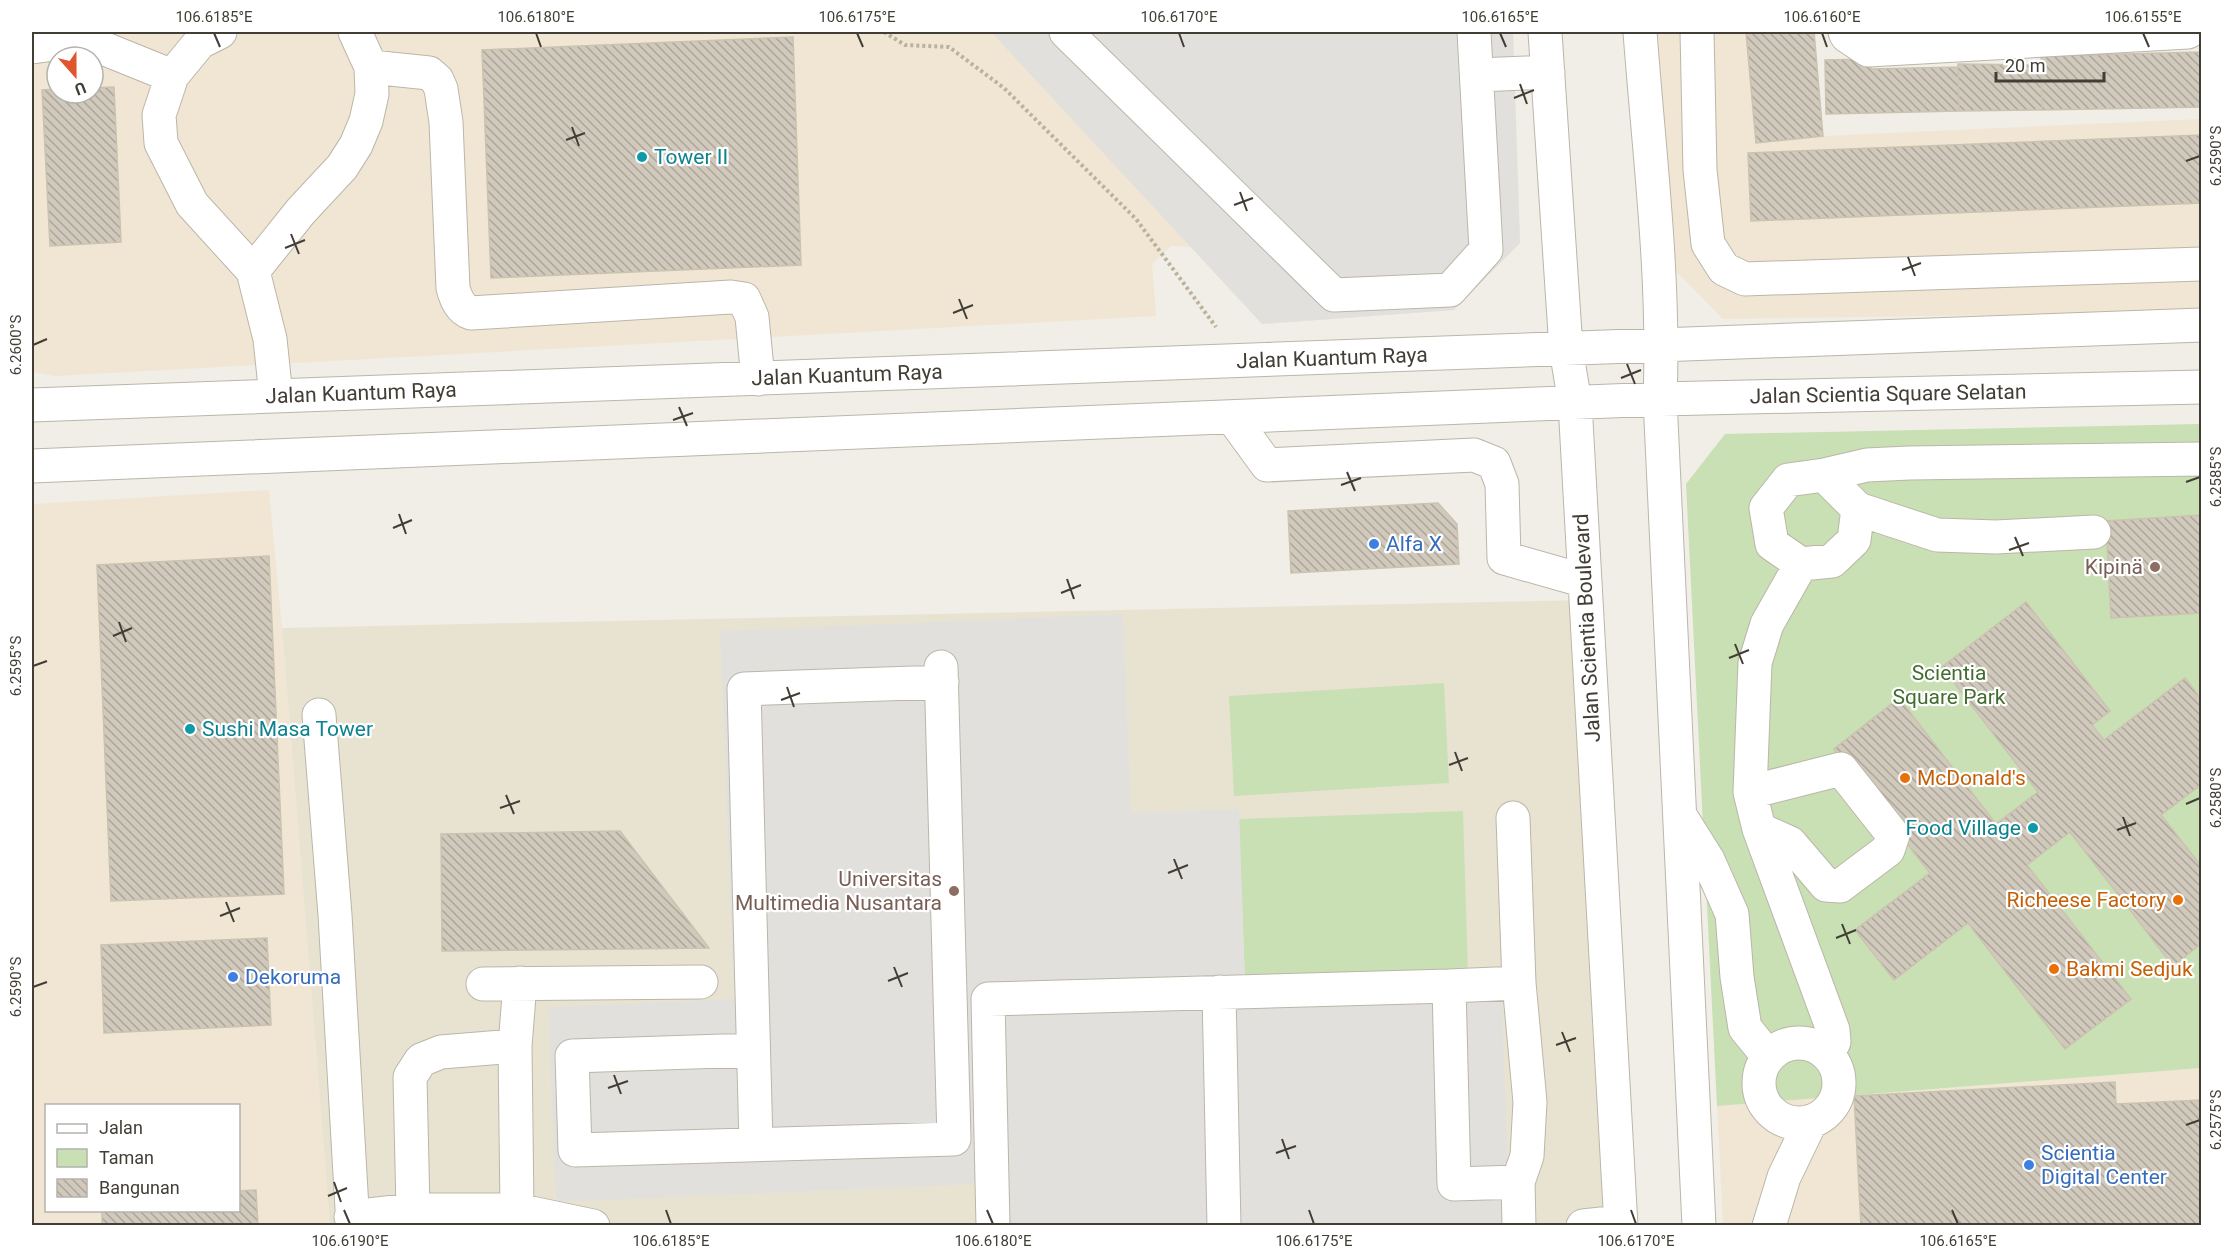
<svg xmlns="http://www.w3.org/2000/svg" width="2233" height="1257" font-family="Roboto,sans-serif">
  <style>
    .commercial { fill: #f0e6d3; fill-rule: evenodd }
    .education { fill: #e8e3d1 }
    .park { fill: #c8e0b3 }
    .parking { fill: #e2e0dd }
    .building { fill: url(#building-back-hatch); stroke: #cbc2b0; stroke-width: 1.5 }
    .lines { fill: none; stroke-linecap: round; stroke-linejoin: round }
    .minor-casing { stroke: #bbb6a9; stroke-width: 35 }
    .path { stroke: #bbb29c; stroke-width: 4; stroke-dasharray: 3 3; stroke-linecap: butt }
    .minor { stroke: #fff; stroke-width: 33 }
    .ticks { fill: none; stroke: #423e36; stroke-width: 2 }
    .culture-dot { fill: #0f9aa8; stroke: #fff; stroke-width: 2 }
    .shop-dot { fill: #3f7fe0; stroke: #fff; stroke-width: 2 }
    .education-dot { fill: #8d6e63; stroke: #fff; stroke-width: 2 }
    .food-dot { fill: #e8710a; stroke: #fff; stroke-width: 2 }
    .labels { text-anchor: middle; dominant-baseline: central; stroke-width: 4.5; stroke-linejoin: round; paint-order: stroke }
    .culture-label { font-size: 21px; fill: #0d838f; stroke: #fff; text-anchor: start }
    .street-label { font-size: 21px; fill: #423e36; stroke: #fff }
    .shop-label { font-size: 21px; fill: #366cbe; stroke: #fff; text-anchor: start }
    .education-label { font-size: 21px; fill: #785e54; stroke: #fff; text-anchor: end }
    .park-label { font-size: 21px; fill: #436d30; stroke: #fff }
    .food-label { font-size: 21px; fill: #c56008; stroke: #fff; text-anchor: start }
    .neatline { fill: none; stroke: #423e36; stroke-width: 2 }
    .ticks-label { font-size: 15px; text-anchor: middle; fill: #423e36 }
  </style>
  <defs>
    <pattern id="building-back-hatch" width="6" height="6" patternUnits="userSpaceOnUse" patternTransform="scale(1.5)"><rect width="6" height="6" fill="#d1cabc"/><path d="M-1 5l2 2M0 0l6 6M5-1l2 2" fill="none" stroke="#aba59a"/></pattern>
  </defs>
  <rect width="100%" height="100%" fill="#f0eee6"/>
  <path class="commercial" d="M32 32H1513L1520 243 1454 310 1262 324 1192 247 1171 246 1152 264 1156 316 56 376 32 372ZM57 57H93V93H57Z
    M1653 32H1791L1800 137 2201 119V312L1723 319 1669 264Z
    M269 490 282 628 330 1225 32 1226V504ZM46 1106H238V1210H46Z
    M2201 1068V1225H1723L1717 1106Z"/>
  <path class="education" d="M1587 600 1618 1225H330L282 628Z"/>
  <path class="park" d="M2201 424V1068L1717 1106 1686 484 1725 434Z
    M1444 683 1449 783 1234 796 1229 696Z
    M1463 811 1468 975 1245 984 1239 819Z"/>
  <path class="parking" d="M991 32H1513L1520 243 1454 310 1262 324Z
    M1123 614 1131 813 1239 809 1245 984 1501 974 1510 1225H980L978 1184 556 1202 548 1007 734 999 720 631Z"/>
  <path class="building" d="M1746 32H1814L1823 136 1756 143Z
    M793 37 801 265 491 278 482 50Z
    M2083 46V55L2202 52V107L2042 110 2041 47Z
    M1871 59V69L1958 67 1959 111 1826 114 1825 60Z
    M1958 64 2041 65 2042 110 1959 111Z
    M114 87 121 242 50 246 42 90 57 89V93H93V88Z
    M2202 135V203L1751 221 1748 153Z
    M1438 503 1457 524 1459 564 1291 573 1288 511Z
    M2202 515V613L2111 618 2106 521Z
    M269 556 284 894 111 901 97 565Z
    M2026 602 2110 711 2092 725 2104 740 2185 678 2202 700V784L2161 815 2202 867V943L2173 966 2070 832 2027 865 2131 999 2065 1049 1968 923 1894 980 1855 930 1930 873 1834 749 1899 698 1996 824 2038 792 1942 667Z
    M620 831 709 948 442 951 441 834Z
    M267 938 271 1025 104 1033 101 945Z
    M2115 1082 2116 1104 2202 1100V1226H1861L1854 1096Z
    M256 1190 258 1226H102V1210H238V1191Z"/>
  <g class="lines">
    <defs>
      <path id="minor" d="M220 32 200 42 172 76 159 115 161 143 192 204 253 271 270 339 276 396
        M1066 32 1334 295 1450 290 1486 250 1474 32
        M1545 32 1566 349 1575 403 1621 1226
        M1640 32C1649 153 1665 277 1660 399L1699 1226
        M1697 32 1700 170 1708 244 1724 269 1745 279 2202 264
        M1845 32 1847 36 1868 50 2188 32
        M32 47 83 40 172 76
        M371 67 429 73 437 80 441 89 446 122 453 288C456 299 460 309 471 313L731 297 744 299 752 317 758 379
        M1477 75 1548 72
        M253 271 301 211 342 167 356 145 366 121 372 94 371 67 355 32
        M32 405 2202 325
        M1232 417 1267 465 1474 455 1494 463 1502 484 1504 558 1585 581
        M32 466 1660 399 2202 387
        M1824 475 1867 465 1909 463 2202 459
        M1824 475 1858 509 1854 540 1832 561 1801 564 1772 544 1766 508 1788 480Z
        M1858 509 1937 535 1996 537 2094 532
        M1801 564 1767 624 1755 663 1750 792 1759 829 1833 1030 1834 1042 1827 1054
        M319 715 335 915 353 1226
        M1750 792 1841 769 1893 835 1888 850 1840 886 1826 885 1790 843 1759 829
        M1681 817 1708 860 1732 914 1737 977 1745 1028 1768 1056
        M1513 818 1519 983 1530 1102 1527 1156 1518 1182
        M483 984 701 982
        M1449 986 1519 983
        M1219 992 1224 1226
        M1759 1083a40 40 0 1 1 80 0a40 40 0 1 1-80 0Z
        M753 1050 572 1056 575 1150 954 1139 941 667
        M756 1144 744 689 942 682
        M413 1210 410 1077 421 1060 441 1052 515 1046
        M517 1210 515 1046 520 983
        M351 1217 413 1210H517L593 1226
        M993 1226 988 999 1449 986 1454 1184 1518 1182 1519 1226
        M1583 1226 1620 1222
        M1769 1226 1784 1177 1811 1121"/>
    </defs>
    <use href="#minor" class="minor-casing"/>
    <path class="path" d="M884 32 905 45 949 47 1004 88 1136 219 1216 327"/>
    <use href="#minor" class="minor"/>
  </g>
  <path class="ticks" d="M214 33 220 47M536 33 541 47M857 33 863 47M1179 33 1184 47M1500 33 1506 47M1822 33 1827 47M2143 33 2149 47M1520 84 1527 104M1514 98 1534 90M572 127 579 146M566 140 585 133M2186 161 2200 156M1240 192 1247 211M1234 205 1253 198M291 234 299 254M285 248 305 240M1908 257 1915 276M1902 270 1921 263M959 299 967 319M953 313 973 305M33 345 47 339M1627 364 1635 384M1621 378 1641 370M679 407 687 426M673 420 693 413M1347 472 1355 491M2186 482 2200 477M1341 485 1361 478M399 514 406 534M393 528 412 520M2015 537 2023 556M2009 550 2029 543M1067 579 1074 599M1061 593 1081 585M119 622 126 642M113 636 132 628M1735 644 1743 664M1729 658 1749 650M33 666 47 661M787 687 794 707M781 700 800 693M1455 752 1462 771M1449 765 1468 758M506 795 514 814M2186 804 2200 798M500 808 520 801M2123 817 2130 836M2117 830 2136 823M1174 859 1182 879M1168 873 1188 865M226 902 234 922M220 916 240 908M1842 924 1850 944M1836 938 1856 930M894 967 902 987M888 981 908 973M33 987 47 982M1562 1032 1570 1052M1556 1045 1576 1038M614 1075 621 1094M608 1088 628 1081M2186 1125 2200 1120M1282 1139 1289 1159M1276 1153 1296 1146M334 1182 341 1202M328 1196 347 1188M344 1210 350 1224M666 1210 671 1224M987 1210 993 1224M1309 1210 1314 1224M1631 1210 1636 1224M1952 1210 1958 1224"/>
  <g class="culture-dot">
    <circle cx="642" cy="157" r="6"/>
    <circle cx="190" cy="729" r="6"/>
    <circle cx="2033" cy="828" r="6"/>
  </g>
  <g class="shop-dot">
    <circle cx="1374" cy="544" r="6"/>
    <circle cx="233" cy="977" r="6"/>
    <circle cx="2029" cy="1165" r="6"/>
  </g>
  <g class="education-dot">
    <circle cx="2155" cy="567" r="6"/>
    <circle cx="954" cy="891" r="6"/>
  </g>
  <g class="food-dot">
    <circle cx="1905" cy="778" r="6"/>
    <circle cx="2178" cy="900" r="6"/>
    <circle cx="2054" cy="969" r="6"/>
  </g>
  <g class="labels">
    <g class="culture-label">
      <text x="654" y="157">Tower II</text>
      <text x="202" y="729">Sushi Masa Tower</text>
      <text x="2021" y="828" text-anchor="end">Food Village</text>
    </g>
    <g class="street-label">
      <text transform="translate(1332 358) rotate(-2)">Jalan Kuantum Raya</text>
      <text transform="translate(847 375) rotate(-2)">Jalan Kuantum Raya</text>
      <text transform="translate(361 393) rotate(-2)">Jalan Kuantum Raya</text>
      <text transform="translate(1888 394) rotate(-1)">Jalan Scientia Square Selatan</text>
      <text transform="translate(1587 628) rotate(-93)">Jalan Scientia Boulevard</text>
    </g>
    <g class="shop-label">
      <text x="1386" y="544">Alfa X</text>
      <text x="245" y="977">Dekoruma</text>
      <text x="2041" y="1153">Scientia<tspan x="2041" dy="24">Digital Center</tspan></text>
    </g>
    <g class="education-label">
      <text x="2143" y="567">Kipinä</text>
      <text x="942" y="879">Universitas<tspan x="942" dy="24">Multimedia Nusantara</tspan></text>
    </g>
    <g class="park-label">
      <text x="1949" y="673">Scientia<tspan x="1949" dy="24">Square Park</tspan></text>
    </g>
    <g class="food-label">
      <text x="1917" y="778">McDonald's</text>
      <text x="2166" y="900" text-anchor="end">Richeese Factory</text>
      <text x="2066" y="969">Bakmi Sedjuk</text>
    </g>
  </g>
  <rect width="2233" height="1257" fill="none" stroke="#ffffff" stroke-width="66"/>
  <rect x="45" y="1104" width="195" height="108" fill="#ffffff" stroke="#b3b2af" stroke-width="1.5"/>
  <rect x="57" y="1124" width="30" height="9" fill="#ffffff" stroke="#b3b2af" stroke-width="1.5"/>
  <text x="99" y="1134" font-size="18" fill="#423e36">Jalan</text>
  <rect x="57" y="1149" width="30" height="18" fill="#c8e0b3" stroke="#b3b2af" stroke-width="1.5"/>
  <text x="99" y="1164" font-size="18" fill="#423e36">Taman</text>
  <rect x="57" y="1179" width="30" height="18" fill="url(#building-back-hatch)" stroke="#b3b2af" stroke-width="1.5"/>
  <text x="99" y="1194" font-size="18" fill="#423e36">Bangunan</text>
  <g transform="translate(75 75) rotate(159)"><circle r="28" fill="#ffffff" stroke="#b3b2af" stroke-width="1.5"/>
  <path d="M0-4.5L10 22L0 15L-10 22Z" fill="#e0552d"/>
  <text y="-9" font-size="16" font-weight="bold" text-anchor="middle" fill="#423e36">U</text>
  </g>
  <path d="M1996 72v9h108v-9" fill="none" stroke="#423e36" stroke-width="3"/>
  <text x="2005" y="72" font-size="18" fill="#423e36" stroke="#ffffff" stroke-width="4.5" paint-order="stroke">20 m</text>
  <rect x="33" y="33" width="2167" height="1191" class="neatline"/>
  <g class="ticks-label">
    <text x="214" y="22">106.6185°E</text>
    <text x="536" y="22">106.6180°E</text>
    <text x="857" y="22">106.6175°E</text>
    <text x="1179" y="22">106.6170°E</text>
    <text x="1500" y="22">106.6165°E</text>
    <text x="1822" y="22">106.6160°E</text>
    <text x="2143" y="22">106.6155°E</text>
    <text transform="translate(2216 156) rotate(-90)" y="5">6.2590°S</text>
    <text transform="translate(16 345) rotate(-90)" y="5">6.2600°S</text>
    <text transform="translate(2216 477) rotate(-90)" y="5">6.2585°S</text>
    <text transform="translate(16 666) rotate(-90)" y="5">6.2595°S</text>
    <text transform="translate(2216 798) rotate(-90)" y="5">6.2580°S</text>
    <text transform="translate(16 987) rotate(-90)" y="5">6.2590°S</text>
    <text transform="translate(2216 1120) rotate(-90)" y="5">6.2575°S</text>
    <text x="350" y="1246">106.6190°E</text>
    <text x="671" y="1246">106.6185°E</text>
    <text x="993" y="1246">106.6180°E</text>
    <text x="1314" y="1246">106.6175°E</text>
    <text x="1636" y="1246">106.6170°E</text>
    <text x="1958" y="1246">106.6165°E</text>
  </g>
</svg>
